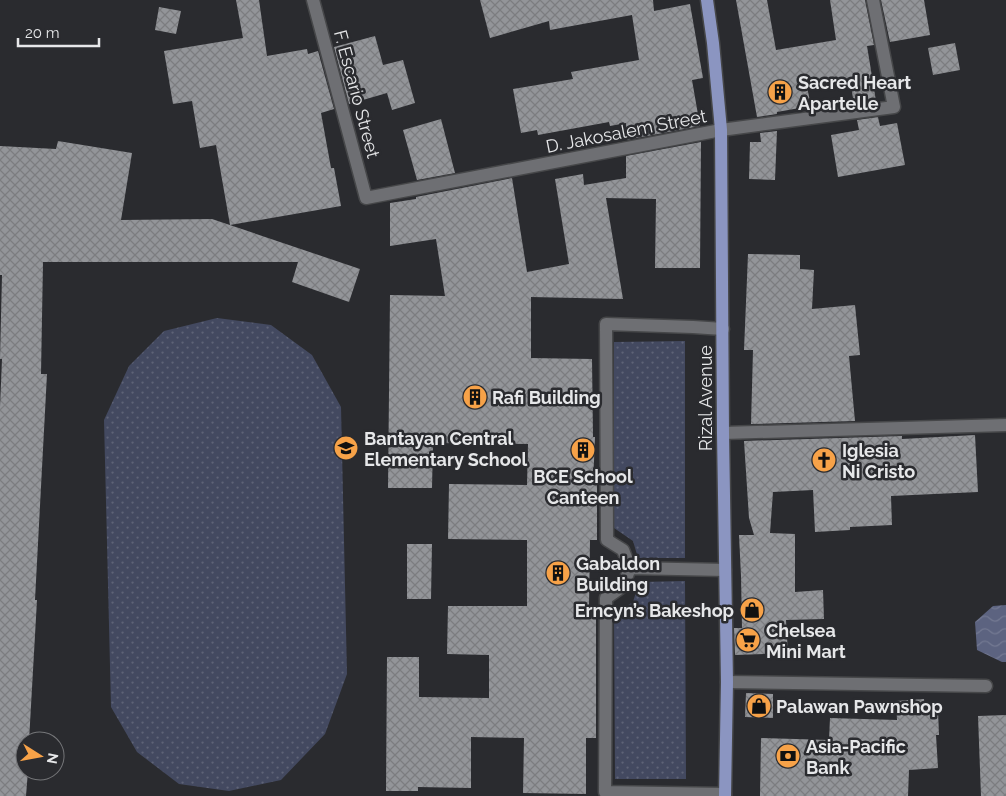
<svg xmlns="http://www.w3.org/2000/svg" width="1006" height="796" font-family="Raleway,sans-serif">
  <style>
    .grass { fill: url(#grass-dots) }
    .water { fill: url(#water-waves) }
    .building { fill: url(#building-cross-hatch) }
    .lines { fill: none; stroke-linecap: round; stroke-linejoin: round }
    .minor-casing { stroke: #464749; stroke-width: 15 }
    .major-casing { stroke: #464749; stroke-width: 15 }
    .minor { stroke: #6e6f73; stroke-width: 12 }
    .major { stroke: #8b95c1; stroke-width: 12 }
    .labels { text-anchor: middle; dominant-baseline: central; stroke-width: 5; stroke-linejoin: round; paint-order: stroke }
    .poi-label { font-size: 18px; font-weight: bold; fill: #e6e7e9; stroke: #2a2b2f; text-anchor: start }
    .street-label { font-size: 18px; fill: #e6e7e9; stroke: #2a2b2f }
  </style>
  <defs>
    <pattern id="grass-dots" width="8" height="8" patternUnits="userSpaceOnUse" patternTransform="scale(1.25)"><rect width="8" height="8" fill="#434960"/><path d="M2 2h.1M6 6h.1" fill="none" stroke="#5e6377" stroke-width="1.8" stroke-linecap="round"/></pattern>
    <pattern id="water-waves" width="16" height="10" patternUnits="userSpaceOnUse" patternTransform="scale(1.25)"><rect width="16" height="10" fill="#5c6380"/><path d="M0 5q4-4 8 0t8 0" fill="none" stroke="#737992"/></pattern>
    <pattern id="building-cross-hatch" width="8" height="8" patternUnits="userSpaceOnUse" patternTransform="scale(1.25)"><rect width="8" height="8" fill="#939599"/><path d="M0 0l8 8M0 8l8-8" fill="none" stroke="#7c7d80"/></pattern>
  </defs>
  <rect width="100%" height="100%" fill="#2a2b2f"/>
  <path class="grass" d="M217 318 271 325 312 355 341 407 347 674 325 734 281 780 229 791 179 784 137 752 111 707 104 420 129 366 164 331Z
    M685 341V558H638L633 541 614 528V342Z
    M685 581 686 779H615L614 614 633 602 639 582Z"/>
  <path class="water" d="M1006 605V662H1002L977 650 975 622 993 606Z"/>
  <path class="building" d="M236 0H259L267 56 307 49 308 54 318 51 334 109 321 113 331 168H334L341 206 230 225 216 145 200 148 192 101 173 104 164 51 243 38Z
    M480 0H653L654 11 690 4 703 78 692 80 700 126 626 140V123L610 126 609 122 538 135 537 130 521 133 513 89 573 79 571 72 639 60 632 15 550 30 549 21 490 38Z
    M736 0H767L776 50 836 40 830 0H865L874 45 867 46 876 101 854 104 850 80 807 87 811 106 777 112V114L757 117Z
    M881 0H924L930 35 890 42Z
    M159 7 181 11 176 34 155 30Z
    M375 36 383 65 403 60 415 103 392 110 387 93 349 104 334 47Z
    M955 43 960 70 933 75 928 48Z
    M878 117 880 126 897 123 905 165 838 177 831 135 859 130 857 120Z
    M441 119 455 173 417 180 403 130Z
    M777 131 775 180 749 179 750 142H761L760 133Z
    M58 141 132 153 121 220 212 219 360 269 349 302 292 282 298 262H43L41 374H47L35 600H37L29 741H25V771H28L26 796H0V407L2 359H0L2 275H0V146L56 149Z
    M701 142 700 268H655L656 199 606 198 623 299 531 297V358L592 359 593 437H595L593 485H597V540H590L589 607H596V738H586V794L523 793 524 738 471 737V788L418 787V791H386L387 657H419V697L489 698V655L447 654 448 606H527V540L448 539 449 484 527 485 528 444 433 443 432 488H388L390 295 445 296 436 239 390 246V203L416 199V197L512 178 527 272 569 264 555 179 583 174 584 185 626 178V156Z
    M748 254 800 255V269L814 270 812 309 855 305 860 355 849 356 855 421 751 424 753 350H744Z
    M975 435 978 492 891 496 892 525 850 527V530L815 532 813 490 773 492 770 533 795 534V592L823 590 824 619 786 620 788 653 735 655 734 628H742L741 576 739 535H754L749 518 744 441 902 436V439Z
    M407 544H432L431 599H407Z
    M746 693 773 694V718L745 717Z
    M924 699 925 712 938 710 939 735H936L938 768 909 770 908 796H760L761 738 829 740 830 718 897 720 896 701Z
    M1006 715V796H981L978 716Z"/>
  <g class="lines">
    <defs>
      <path id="minor" d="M313 0 366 198 721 130 894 107 873 0
        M723 329 693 327 606 324 607 540 623 550 630 568 623 586 606 598 605 792 725 794
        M723 433 1006 425
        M630 568 725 570
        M727 682 986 686"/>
      <path id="major" d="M707 0 713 43 721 130 723 433 727 682 725 796"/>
    </defs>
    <use href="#minor" class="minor-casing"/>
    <use href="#major" class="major-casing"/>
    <use href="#minor" class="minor"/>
    <use href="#major" class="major"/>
  </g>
  <defs>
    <symbol id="building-disc" viewBox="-11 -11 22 22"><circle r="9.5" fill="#f7a248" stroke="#2a2b2f"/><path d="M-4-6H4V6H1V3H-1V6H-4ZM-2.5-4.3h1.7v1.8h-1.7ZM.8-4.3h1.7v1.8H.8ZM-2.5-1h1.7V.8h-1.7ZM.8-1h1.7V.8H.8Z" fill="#111"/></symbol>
    <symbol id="school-disc" viewBox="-11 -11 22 22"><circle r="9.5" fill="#f7a248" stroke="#2a2b2f"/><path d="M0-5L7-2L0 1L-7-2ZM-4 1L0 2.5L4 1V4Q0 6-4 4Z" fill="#111"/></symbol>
    <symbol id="church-disc" viewBox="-11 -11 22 22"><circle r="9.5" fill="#f7a248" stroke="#2a2b2f"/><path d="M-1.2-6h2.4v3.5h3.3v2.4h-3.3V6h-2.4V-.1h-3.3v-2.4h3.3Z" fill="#111"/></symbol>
    <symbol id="shop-disc" viewBox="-11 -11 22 22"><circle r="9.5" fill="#f7a248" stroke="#2a2b2f"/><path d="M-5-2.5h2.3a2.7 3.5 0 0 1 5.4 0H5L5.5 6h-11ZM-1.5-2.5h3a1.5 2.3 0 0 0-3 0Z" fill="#111"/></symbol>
    <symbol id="supermarket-disc" viewBox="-11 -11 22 22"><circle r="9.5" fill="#f7a248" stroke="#2a2b2f"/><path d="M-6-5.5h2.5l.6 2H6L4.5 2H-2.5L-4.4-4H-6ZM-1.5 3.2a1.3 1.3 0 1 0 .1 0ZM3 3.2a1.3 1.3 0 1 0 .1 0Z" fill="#111"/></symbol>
    <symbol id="bank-disc" viewBox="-11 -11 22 22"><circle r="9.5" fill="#f7a248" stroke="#2a2b2f"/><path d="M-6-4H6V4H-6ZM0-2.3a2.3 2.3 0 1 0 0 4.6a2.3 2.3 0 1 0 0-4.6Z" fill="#111"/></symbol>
  </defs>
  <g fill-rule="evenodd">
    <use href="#building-disc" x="766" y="78" width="28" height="28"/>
    <use href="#building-disc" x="461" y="383" width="28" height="28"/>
    <use href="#school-disc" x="332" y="434" width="28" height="28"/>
    <use href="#building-disc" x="569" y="436" width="28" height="28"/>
    <use href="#church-disc" x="810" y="446" width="28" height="28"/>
    <use href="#building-disc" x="544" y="559" width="28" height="28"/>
    <use href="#shop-disc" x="738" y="596" width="28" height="28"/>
    <use href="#supermarket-disc" x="734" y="626" width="28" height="28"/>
    <use href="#shop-disc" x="745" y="692" width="28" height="28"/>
    <use href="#bank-disc" x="774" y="742" width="28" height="28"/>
  </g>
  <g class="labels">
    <g class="poi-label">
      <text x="798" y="82">Sacred Heart<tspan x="798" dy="21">Apartelle</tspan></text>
      <text x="492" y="397">Rafi Building</text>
      <text x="364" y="438">Bantayan Central<tspan x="364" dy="21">Elementary School</tspan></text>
      <text x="842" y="450">Iglesia<tspan x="842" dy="21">Ni Cristo</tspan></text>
      <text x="583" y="476" text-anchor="middle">BCE School<tspan x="583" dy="21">Canteen</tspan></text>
      <text x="576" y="563">Gabaldon<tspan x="576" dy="21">Building</tspan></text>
      <text x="734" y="610" text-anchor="end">Erncyn’s Bakeshop</text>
      <text x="766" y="630">Chelsea<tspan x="766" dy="21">Mini Mart</tspan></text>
      <text x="776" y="706">Palawan Pawnshop</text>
      <text x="806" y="746">Asia-Pacific<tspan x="806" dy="21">Bank</tspan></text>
    </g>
    <g class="street-label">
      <text transform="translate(357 94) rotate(75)">F. Escario Street</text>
      <text transform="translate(626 131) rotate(-11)">D. Jakosalem Street</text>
      <text transform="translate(705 398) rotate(-90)">Rizal Avenue</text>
    </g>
  </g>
  <g transform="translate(40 756) rotate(101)"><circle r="24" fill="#2a2b2f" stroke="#757679"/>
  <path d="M0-4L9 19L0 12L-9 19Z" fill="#f7a248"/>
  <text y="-8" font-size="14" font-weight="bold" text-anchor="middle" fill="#e6e7e9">N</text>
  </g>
  <path d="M18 38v8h81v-8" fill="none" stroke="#e6e7e9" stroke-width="2.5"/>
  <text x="25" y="38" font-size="15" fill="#e6e7e9" stroke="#2a2b2f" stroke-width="4" paint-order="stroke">20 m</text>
</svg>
